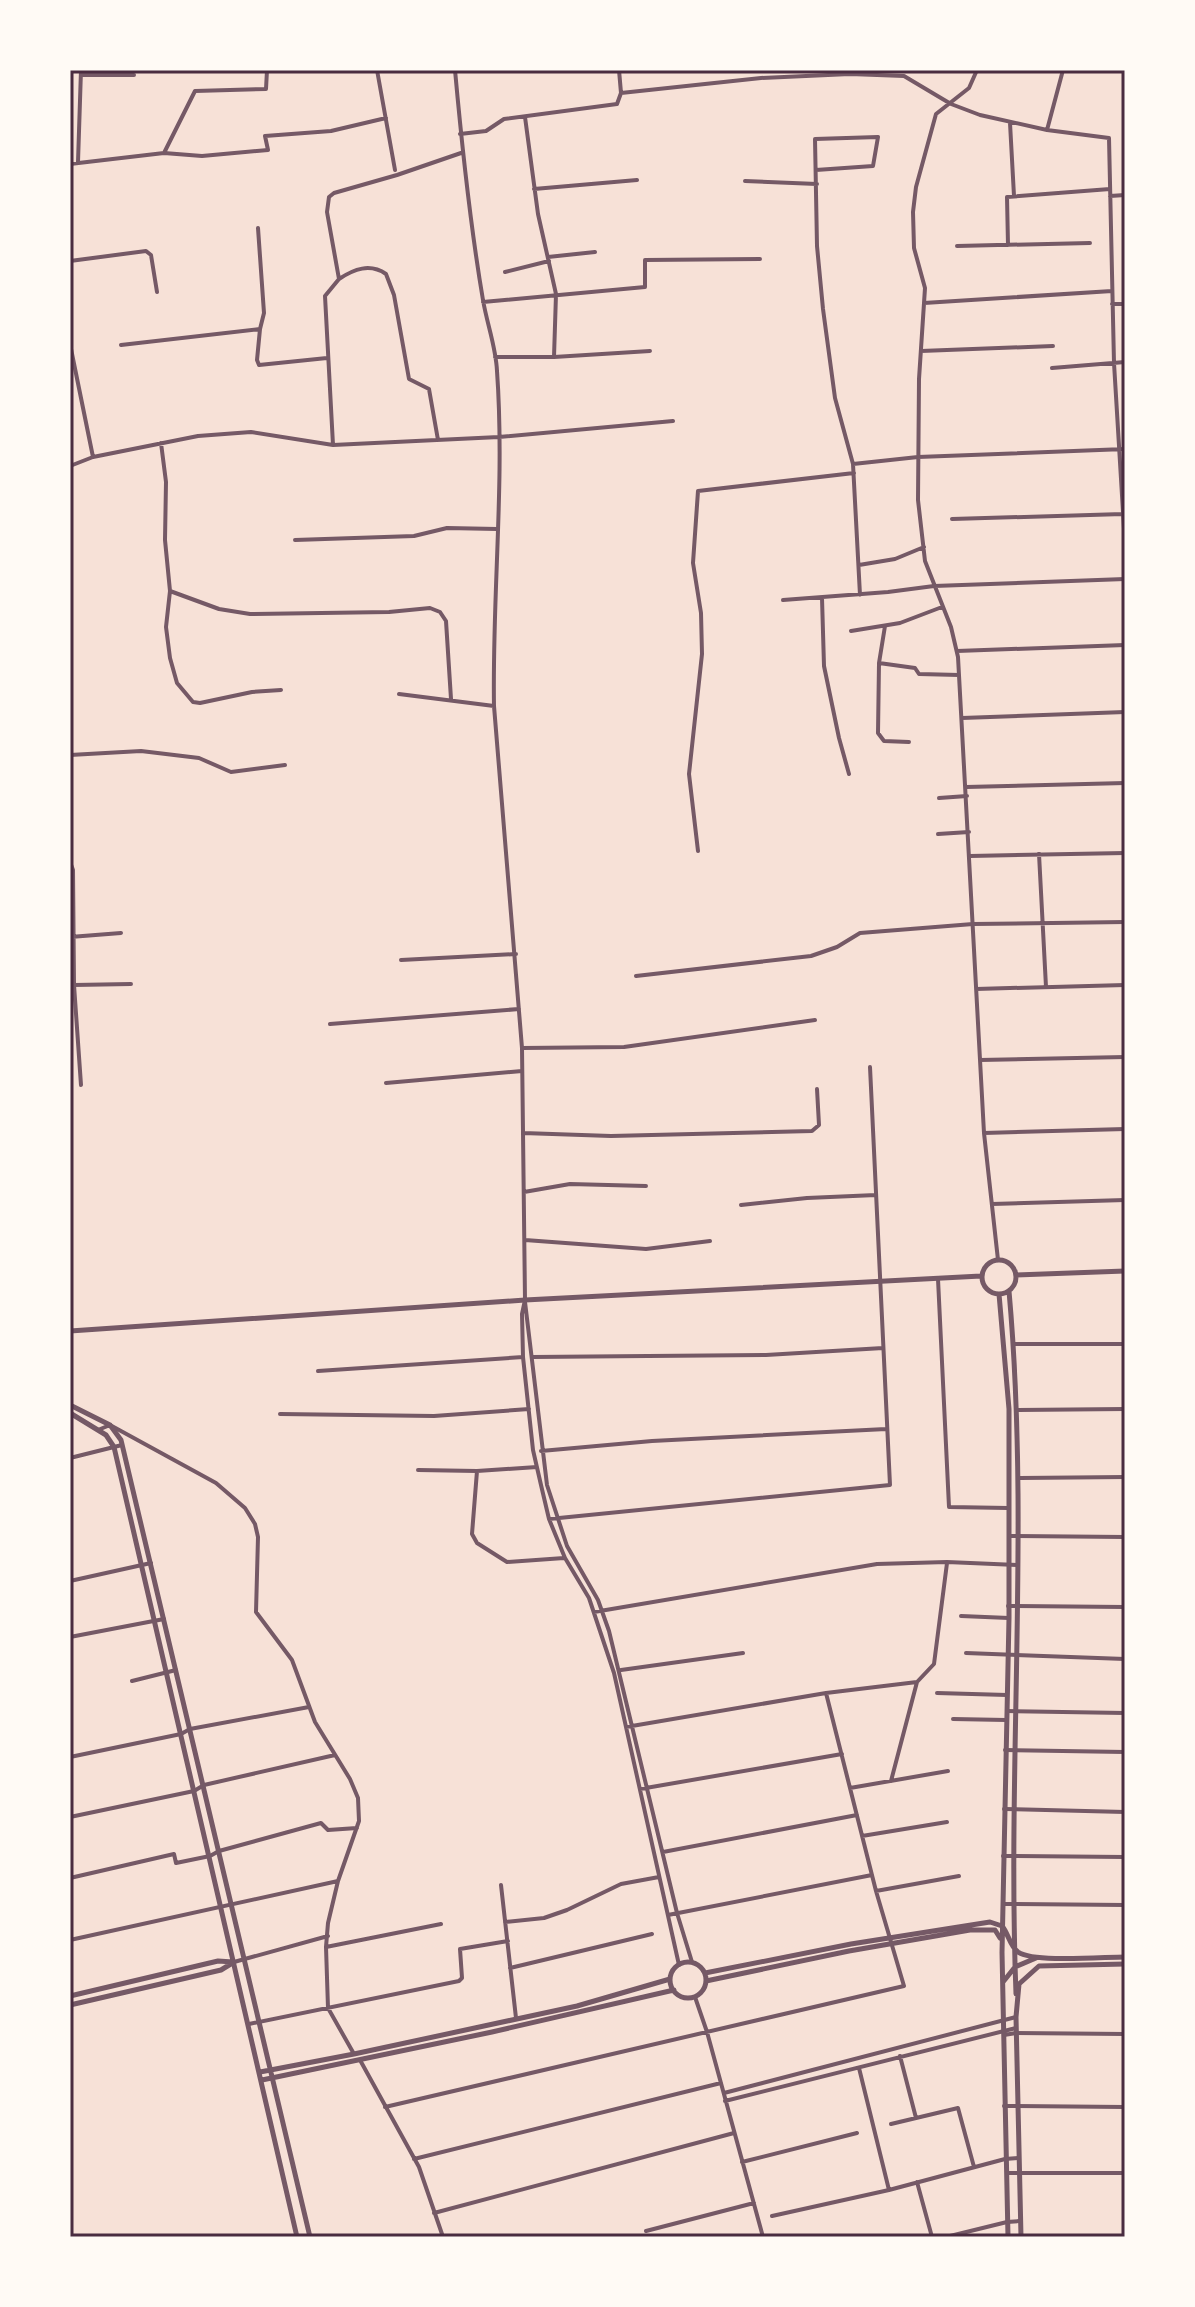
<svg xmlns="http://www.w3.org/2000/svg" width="1195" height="2307" font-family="Barlow,sans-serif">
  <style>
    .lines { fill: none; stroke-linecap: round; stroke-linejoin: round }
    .minor { stroke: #755966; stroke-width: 4 }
    .tertiary { stroke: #755966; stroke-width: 5 }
    .neatline { fill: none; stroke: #4a2c40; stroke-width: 3 }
  </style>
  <rect width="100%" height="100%" fill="#f7e1d7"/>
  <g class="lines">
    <path class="minor" d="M377 70 395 170
      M455 70C462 147 470 224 483 300 487 324 496 347 497 371 505 483 492 595 494 706L522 1048 525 1300 522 1314 523 1357 533 1450 541 1485 549 1519 565 1558 589 1598 614 1673 679 1965
      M977 70 969 88 936 114 916 187 913 212 914 248 925 288 919 379 918 500 925 561 951 627 958 657 984 1133 998 1260
      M81 75H134
      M621 93 761 78 850 74 904 76 951 104 980 115 1047 130 1109 138 1114 363 1125 545
      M525 117 538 214 556 294 554 357
      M1010 123 1014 196
      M1047 130 1063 70
      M460 134 486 131 504 119 617 104 621 93 619 70
      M164 153 195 91 266 89 267 70
      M78 162 81 70
      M70 164 164 153 202 156 268 150 265 136 331 131 386 118
      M816 170 873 166 878 137 815 139 817 246 823 309 835 398 853 464
      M745 181 817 184
      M534 189 637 180
      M1110 196 1125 195
      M258 228 264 313 260 329 257 360 259 365 327 358
      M1008 245 1007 197 1110 189
      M957 246 1090 243
      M548 257 595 252
      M70 261 146 251 151 255 157 292
      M505 272 549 261
      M339 279C354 269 370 263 386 274L394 295 409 379 429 389 438 440
      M483 302 645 287V260L760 259
      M924 303 1112 291
      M1112 304H1125
      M70 344 93 457
      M121 345 260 329
      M921 351 1053 346
      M495 357H554L650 351
      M1052 368 1125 362
      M161 443 166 482 165 540 170 591 166 627 170 658 177 683 193 702 200 703 252 692 281 690
      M333 445 325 296 339 279 327 212 329 197 334 193 397 175 461 153
      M70 466 93 457 198 436 251 432 333 445 499 437 673 421
      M952 519 1123 514
      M295 540 414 536 447 528 497 529
      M859 565 895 559 924 547
      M170 591 219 609 250 614 389 612 430 608 440 612 446 621 451 699
      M860 595 853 464 918 457 1125 449
      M822 598 824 666 839 738 849 774
      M783 600 888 592 934 586 1125 579
      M885 626 879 663 878 733 884 741 909 742
      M851 631 900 623 942 607
      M957 651 1125 645
      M879 663 915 668 919 674 959 675
      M399 694 494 706
      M962 718 1125 712
      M70 755 141 751 199 758 231 772 285 765
      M966 787 1125 783
      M939 798 967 796
      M938 834 969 832
      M698 851 689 774 702 654 701 613 693 563 698 491 854 473
      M1039 854 1046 987
      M970 856 1125 853
      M70 862 73 870 74 985 81 1085
      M70 937 121 933
      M401 960 516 954
      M636 976 811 956 837 947 860 933 973 924 1125 922
      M74 985 131 984
      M976 989 1125 985
      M330 1024 519 1009
      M522 1048 624 1047 815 1020
      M980 1060 1125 1057
      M386 1083 522 1071
      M523 1133 611 1136 812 1131 819 1125 817 1089
      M984 1133 1125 1129
      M524 1192 570 1184 646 1186
      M992 1204 1125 1200
      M741 1205 807 1198 876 1195
      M525 1240 646 1249 710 1241
      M938 1279 949 1507 1008 1508
      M525 1302 547 1485 567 1546 598 1600 609 1631 677 1913 692 1962
      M1014 1344H1125
      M532 1357 766 1355 883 1348
      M318 1371 523 1357
      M1018 1410 1125 1409
      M280 1414 434 1416 529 1409
      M98 1430 110 1425 216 1483 245 1508 255 1524 258 1537 256 1612 292 1660 315 1722 350 1779 358 1798 359 1821 338 1881 328 1923 326 1947 328 2008 354 2054
      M541 1451 652 1441 886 1429
      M70 1458 122 1445
      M418 1470 477 1471 537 1467
      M477 1471 472 1534 477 1543 507 1562 564 1558
      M1020 1478 1125 1477
      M549 1519 890 1485 870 1067
      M1010 1536 1125 1537
      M70 1581 151 1563
      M1008 1606 1125 1607
      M594 1612 877 1564 947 1562 1017 1565
      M961 1616 1009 1618
      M70 1637 164 1619
      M966 1653 1125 1659
      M621 1670 743 1653
      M132 1681 176 1670
      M826 1693 917 1682
      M937 1693 1007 1695
      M1007 1711 1125 1713
      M953 1719 1006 1720
      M1005 1750 1125 1752
      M70 1757 181 1734 190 1729 309 1707
      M891 1781 917 1682 934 1664 947 1563
      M850 1788 948 1771
      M640 1789 842 1754
      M1004 1809 1125 1812
      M70 1817 194 1791 204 1785 335 1755
      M862 1836 947 1822
      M663 1852 857 1815
      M1003 1856 1125 1857
      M70 1878 174 1854 176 1863 210 1856 219 1851 321 1823 328 1830 357 1828
      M501 1885 516 2018
      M876 1891 959 1876
      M1003 1904 1125 1905
      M668 1915 872 1875
      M505 1922 544 1918 567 1910 621 1884 659 1877
      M70 1940 338 1881
      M326 1947 441 1924
      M234 1962 328 1936
      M510 1968 652 1934
      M695 1997 707 2032 763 2237
      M249 2024 459 1981 462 1978 460 1949 508 1941
      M1004 2035 1016 2033 1125 2034
      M900 2056 916 2118
      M360 2060 419 2167 443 2237
      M859 2068 889 2190
      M724 2093 1016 2017
      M725 2101 1016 2028
      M1004 2106 1125 2107
      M385 2107 904 1986 876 1891 826 1693 626 1727
      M891 2124 958 2108 974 2167
      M414 2159 721 2083
      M742 2162 857 2133
      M1007 2173H1125
      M917 2182 932 2237
      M434 2213 734 2133
      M772 2216 889 2190 1005 2159 1019 2158
      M646 2231 754 2203
      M946 2237 1007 2222 1020 2221"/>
    <path class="tertiary" d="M982 1277a17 17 0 1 1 34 0a17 17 0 1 1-34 0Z
      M1016 1275 1125 1271
      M1009 1291C1030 1525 1007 1760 1016 1994
      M999 1294 1009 1409V1618L1002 1953
      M70 1331 525 1300 981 1276
      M70 1405 110 1425 121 1440 310 2237
      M70 1413 106 1435 114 1447 297 2237
      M1002 1952 1008 2237
      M670 1980a18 18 0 1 1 36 0a18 18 0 1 1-36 0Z
      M705 1973 851 1944 990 1922 1002 1926C1008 1933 1010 1946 1018 1952 1034 1963 1103 1957 1125 1957
      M706 1981 849 1951 970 1930H995L1000 1938
      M1003 1982 1015 1967 1036 1958
      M70 1996 218 1961 233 1962
      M70 2005 221 1970 234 1962
      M260 2072 354 2054 577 2006 670 1979
      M262 2080 492 2032 674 1990
      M1021 2237 1016 2017 1019 1984 1039 1966 1125 1964"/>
  </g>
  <rect width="1195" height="2307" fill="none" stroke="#fffaf5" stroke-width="144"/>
  <rect x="72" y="72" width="1051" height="2163" class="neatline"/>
</svg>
